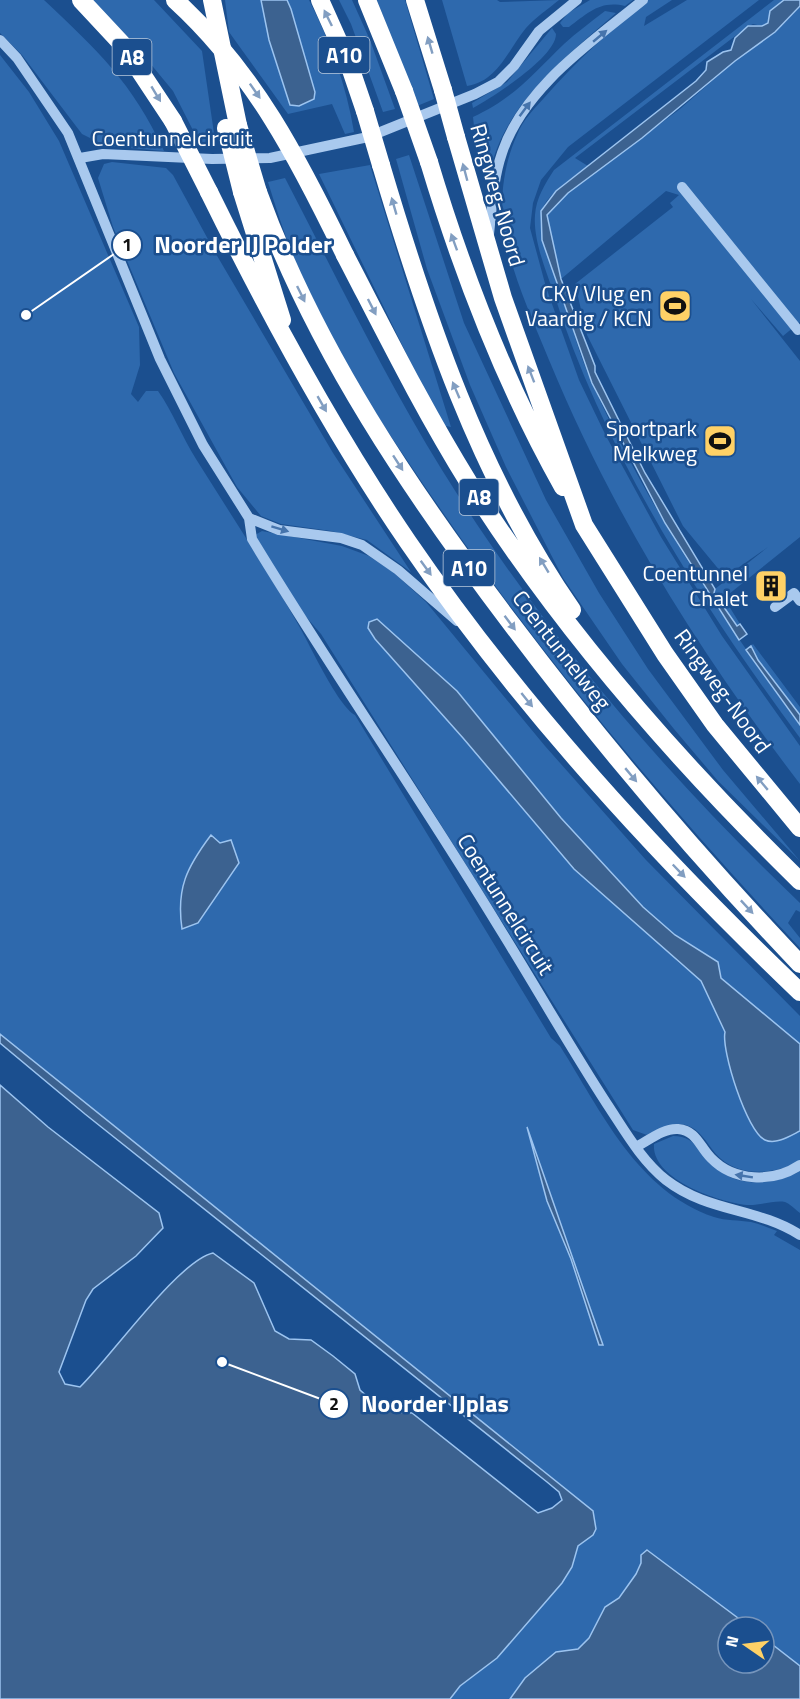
<svg xmlns="http://www.w3.org/2000/svg" width="800" height="1699" font-family="'Titillium Web',sans-serif">
  <style>
    .green { fill: #2e69ad }
    .water { fill: #3c6290; stroke: #9cc4f0; stroke-width: 1.5 }
    .lines { fill: none; stroke-linecap: round; stroke-linejoin: round }
    .minor { stroke: #a9c9ee; stroke-width: 10 }
    .highway { stroke: #fff; stroke-width: 18 }
    .highway-bridge { stroke: #fff; stroke-width: 18 }
    .oneway { fill: #829ec1 }
    .oneway2 { fill: #4674ac }
    .labels { text-anchor: middle; dominant-baseline: central; stroke-width: 5; stroke-linejoin: round; paint-order: stroke }
    .shield { fill: #1b4f8f; stroke: #bbcadd; stroke-width: 1.5 }
    .shield-label { font-size: 21px; font-weight: bold; fill: #fff }
    .street-label { font-size: 22px; fill: #fff; stroke: #1b4f8f }
    .poi-label { font-size: 22px; fill: #fff; stroke: #1b4f8f; text-anchor: end }
    .leader { fill: none; stroke: #fff; stroke-width: 2 }
    .callout-dot { fill: #fff; stroke: #1b4f8f; stroke-width: 2 }
    .mark-label { font-size: 18px; text-anchor: middle; font-weight: bold; fill: #111 }
    .callout-label { font-size: 24px; text-anchor: middle; font-weight: bold; fill: #fff; stroke: #1b4f8f; stroke-width: 5; stroke-linejoin: round; paint-order: stroke }
  </style>
  <rect width="100%" height="100%" fill="#1b4f8f"/>
  <path class="green" d="M0 0H44C98 51 132 82 164 151L106 146 82 134 22 55 0 33Z
    M91 0H154L202 51 216 147 201 146 173 91 130 39Z
    M225 0H261L269 40 290 105 299 106 291 9 287 0H309C331 43 346 85 354 132L345 134 332 104 288 114 229 32Z
    M339 0H352L370 40 395 109 383 112 351 24Z
    M377 0H405L434 99 417 106Z
    M442 0H497L500 2 559 0C548 9 536 17 526 28 509 48 498 82 467 86Z
    M590 0H633L625 6C600 0 588 13 569 27H563L560 23 568 13Z
    M647 0H672L646 17 644 26 687 0H759L568 147 541 180 533 203 530 228 546 287 579 380 606 436 661 537 722 636 800 746V784C699 652 613 515 549 360 532 318 512 276 504 230 499 200 504 163 517 135 523 120 533 110 544 98 577 60 609 32 647 0Z
    M774 0H785L768 23 762 26 753 24 747 27 575 158 588 166C575 176 543 196 541 214 538 242 554 270 563 297 572 326 579 355 592 383 646 505 722 618 800 725V738C702 606 604 452 554 294 546 271 533 240 535 215 536 198 545 184 554 170Z
    M800 7V322L783 336 751 299 800 361V537L724 598 740 624 737 626 713 593 715 589 768 547 725 577 683 526 587 335 575 284 673 207 670 203 679 195 666 191 561 279 547 215 568 193 680 109 735 61 775 32Z
    M605 11 616 13C565 58 500 107 489 178L475 136 473 117C513 99 533 74 564 44 577 32 591 22 605 11Z
    M552 28 556 34C556 57 493 97 473 108L472 103 507 82Z
    M0 55 29 92 59 141 139 327 140 365 131 394 138 402 146 391H158C173 412 182 437 196 459 231 515 267 569 299 626 310 645 338 706 355 715L551 1038 560 1046C601 1111 637 1191 714 1217 726 1221 739 1220 751 1222 760 1224 769 1228 777 1231L774 1235 800 1250V1666L764 1638V1627H750L647 1550 636 1574 619 1598 605 1607 589 1638 578 1649 556 1652 525 1678 510 1699H450L460 1686 497 1658 524 1628 567 1576 578 1546 593 1535V1511L0 1034Z
    M409 155 464 323 546 500 599 593 648 669 723 770 800 861 718 781 674 729 622 664 563 578 506 467 470 385 427 269 396 159Z
    M112 162 166 168 173 175 216 254 333 453 411 572 367 540 331 531 281 524 261 516 237 487 174 373 113 227 98 178 104 164Z
    M370 165 451 427 441 425 319 174Z
    M285 178C336 276 384 376 442 470 541 630 664 773 800 903V912L796 910 788 923 800 938V948C672 811 551 669 444 514 395 443 336 359 303 280 289 248 278 215 268 182Z
    M262 531 342 546 369 556 393 572 426 602 545 746 646 860 800 1016V1044L721 978 718 962 675 935 643 907 561 818 368 628 375 640 463 738 678 962 701 981 775 1142 800 1131V1162C772 1174 738 1179 715 1153 706 1142 700 1129 686 1125 673 1122 659 1130 647 1135L633 1130 321 634 295 604 255 535Z
    M753 644 800 707V715L758 660 751 646Z
    M673 1136C699 1136 704 1160 723 1173 744 1188 779 1183 800 1171V1213C796 1210 789 1203 785 1202 774 1200 759 1206 747 1205 718 1202 651 1179 654 1144Z"/>
  <path class="water" d="M261 0H287L291 9 315 92 314 99 299 106 290 105 269 40Z
    M784 0H800V6L775 32 735 61 642 138 568 193 547 215 561 279 595 366V372L645 473 715 589 714 593 737 626 740 624 747 634 739 640 665 523 592 383 542 240 541 211 556 191 696 81 706 70 707 62 723 52 731 50 735 38 748 26H762L768 23 770 11Z
    M377 619 457 691 561 818 643 907 675 935 718 962 721 978 800 1044V1131C790 1136 776 1145 765 1140 747 1132 721 1050 725 1032L701 981 574 869 463 738 375 639 368 628 369 622Z
    M751 646 758 660 800 715V725L746 650Z
    M211 835 220 843 231 840 239 863 198 923 182 929C176 888 187 867 211 835Z
    M0 1034 593 1511 596 1529 593 1535 578 1546 572 1567 562 1583 497 1658 460 1686 450 1699H0V1085L48 1127 159 1213 163 1228 136 1256 93 1289 86 1300 59 1372 65 1384 80 1387C111 1357 178 1261 213 1253L254 1283 275 1331 289 1339 311 1340 333 1356 355 1374 360 1390 377 1405 394 1412 412 1413 538 1513 552 1508 562 1500 559 1492 547 1482 85 1114 0 1043Z
    M527 1127 603 1345H599L571 1259 547 1201Z
    M647 1550 750 1627H728V1663H764V1638L800 1666V1699H510L525 1678 556 1652 578 1649 589 1638 605 1607 619 1598 636 1574 641 1563V1555Z"/>
  <g class="lines">
    <path class="minor" d="M0 40 17 58 68 133 160 359 203 445 249 518 252 539C332 671 420 797 500 929 536 987 570 1047 607 1104 625 1131 641 1160 666 1180 709 1213 756 1207 800 1235
      M80 158 103 154 212 159 270 158 368 137 475 94 498 82 514 66 539 31 577 0
      M682 187 798 330
      M489 234C492 208 493 179 502 153 524 87 592 42 643 0
      M249 518 279 530 341 538 362 545 398 570 457 621
      M775 607 794 593 800 601
      M636 1147C648 1141 663 1128 678 1129 697 1131 699 1146 711 1158 734 1182 773 1183 800 1165"/>
    <path class="highway" d="M81 0 122 44 173 121
      M212 0 238 125
      M320 0 350 67 365 111
      M367 0 404 91
      M415 0 443 90
      M456 137 503 298 584 525 665 654 715 725 800 828
      M429 162C463 275 505 384 563 487
      M381 165C427 320 479 476 572 610
      M209 192C268 312 332 431 408 542 521 707 656 854 800 992
      M242 192 282 320
      M258 192C315 350 412 493 513 626 602 744 698 857 800 964
      M345 255C385 332 423 409 469 483 560 627 678 762 800 881"/>
    <path class="highway-bridge" d="M175 0C254 72 299 160 345 255
      M443 90 456 137
      M404 91 429 162
      M365 111 381 165
      M173 121 209 192
      M238 125 258 192
      M226 128 242 192"/>
  </g>
  <defs><path id="oneway-solid" d="M-6-.8H1V-3.2L6.5 0L1 3.2V.8H-6Z" transform="scale(1.5)"/></defs>
  <g class="oneway">
    <use href="#oneway-solid" transform="translate(328 18) rotate(-116)"/>
    <use href="#oneway-solid" transform="translate(430 45) rotate(-106)"/>
    <use href="#oneway-solid" transform="translate(255 91) rotate(55)"/>
    <use href="#oneway-solid" transform="translate(156 94) rotate(59)"/>
    <use href="#oneway-solid" transform="translate(465 172) rotate(-105)"/>
    <use href="#oneway-solid" transform="translate(394 206) rotate(-106)"/>
    <use href="#oneway-solid" transform="translate(454 242) rotate(-110)"/>
    <use href="#oneway-solid" transform="translate(301 294) rotate(64)"/>
    <use href="#oneway-solid" transform="translate(372 307) rotate(63)"/>
    <use href="#oneway-solid" transform="translate(531 374) rotate(-111)"/>
    <use href="#oneway-solid" transform="translate(456 390) rotate(-113)"/>
    <use href="#oneway-solid" transform="translate(322 404) rotate(60)"/>
    <use href="#oneway-solid" transform="translate(398 463) rotate(57)"/>
    <use href="#oneway-solid" transform="translate(544 565) rotate(-121)"/>
    <use href="#oneway-solid" transform="translate(426 568) rotate(54)"/>
    <use href="#oneway-solid" transform="translate(510 623) rotate(53)"/>
    <use href="#oneway-solid" transform="translate(527 700) rotate(51)"/>
    <use href="#oneway-solid" transform="translate(631 775) rotate(50)"/>
    <use href="#oneway-solid" transform="translate(762 783) rotate(-130)"/>
    <use href="#oneway-solid" transform="translate(679 871) rotate(46)"/>
    <use href="#oneway-solid" transform="translate(747 907) rotate(47)"/>
  </g>
  <g class="oneway2">
    <use href="#oneway-solid" transform="translate(600 36) rotate(-40)"/>
    <use href="#oneway-solid" transform="translate(525 109) rotate(-53)"/>
    <use href="#oneway-solid" transform="translate(280 529) rotate(17)"/>
    <use href="#oneway-solid" transform="translate(744 1176) rotate(-171)"/>
  </g>
  <defs>
    <symbol id="stadium-square" viewBox="-11 -11 22 22"><rect x="-9" y="-9" width="18" height="18" rx="4" fill="#ffd166" stroke="#1b4f8f"/><path d="M0-5a6.5 5 0 1 0 0 10a6.5 5 0 1 0 0-10ZM-3.5-1.8h7v3.6h-7Z" fill="#111"/></symbol>
    <symbol id="building-square" viewBox="-11 -11 22 22"><rect x="-9" y="-9" width="18" height="18" rx="4" fill="#ffd166" stroke="#1b4f8f"/><path d="M-4-6H4V6H1V3H-1V6H-4ZM-2.5-4.3h1.7v1.8h-1.7ZM.8-4.3h1.7v1.8H.8ZM-2.5-1h1.7V.8h-1.7ZM.8-1h1.7V.8H.8Z" fill="#111"/></symbol>
  </defs>
  <g fill-rule="evenodd">
    <use href="#stadium-square" x="656" y="287" width="38" height="38"/>
    <use href="#stadium-square" x="701" y="422" width="38" height="38"/>
    <use href="#building-square" x="752" y="567" width="38" height="38"/>
  </g>
  <g class="labels">
    <g class="shield">
      <rect x="318.5" y="37" width="51" height="36" rx="4.5"/>
      <rect x="112.5" y="39" width="39" height="36" rx="4.5"/>
      <rect x="459.5" y="479" width="39" height="36" rx="4.5"/>
      <rect x="443.5" y="550" width="51" height="36" rx="4.5"/>
    </g>
    <g class="shield-label">
      <text x="344" y="55">A10</text>
      <text x="132" y="57">A8</text>
      <text x="479" y="497">A8</text>
      <text x="469" y="568">A10</text>
    </g>
    <g class="street-label">
      <text x="172" y="138">Coentunnelcircuit</text>
      <text transform="translate(498 195) rotate(74)">Ringweg-Noord</text>
      <text transform="translate(562 650) rotate(52)">Coentunnelweg</text>
      <text transform="translate(723 691) rotate(54)">Ringweg-Noord</text>
      <text transform="translate(506 904) rotate(58)">Coentunnelcircuit</text>
    </g>
    <g class="poi-label">
      <text x="652" y="293">CKV Vlug en<tspan x="652" dy="25">Vaardig / KCN</tspan></text>
      <text x="697" y="428">Sportpark<tspan x="697" dy="25">Melkweg</tspan></text>
      <text x="748" y="573">Coentunnel<tspan x="748" dy="25">Chalet</tspan></text>
    </g>
  </g>
  <path class="leader" d="M26 315L127 245M222 1362L334 1404"/>
  <g class="callout-dot">
    <circle cx="26" cy="315" r="6"/>
    <circle cx="222" cy="1362" r="6"/>
    <circle cx="127" cy="245" r="15"/>
    <circle cx="334" cy="1404" r="15"/>
  </g>
  <g class="mark-label">
    <text x="127" y="251">1</text>
    <text x="334" y="1410">2</text>
  </g>
  <g class="callout-label">
    <text x="243" y="253">Noorder IJ Polder</text>
    <text x="435" y="1412">Noorder IJplas</text>
  </g>
  <g transform="translate(746 1645) rotate(284)"><circle r="28" fill="#1b4f8f" stroke="#7695bc" stroke-width="1.5"/>
  <path d="M0-4.5L10 22L0 15L-10 22Z" fill="#ffd166"/>
  <text y="-9" font-size="16" font-weight="bold" text-anchor="middle" fill="#ffffff">N</text>
  </g>
</svg>
